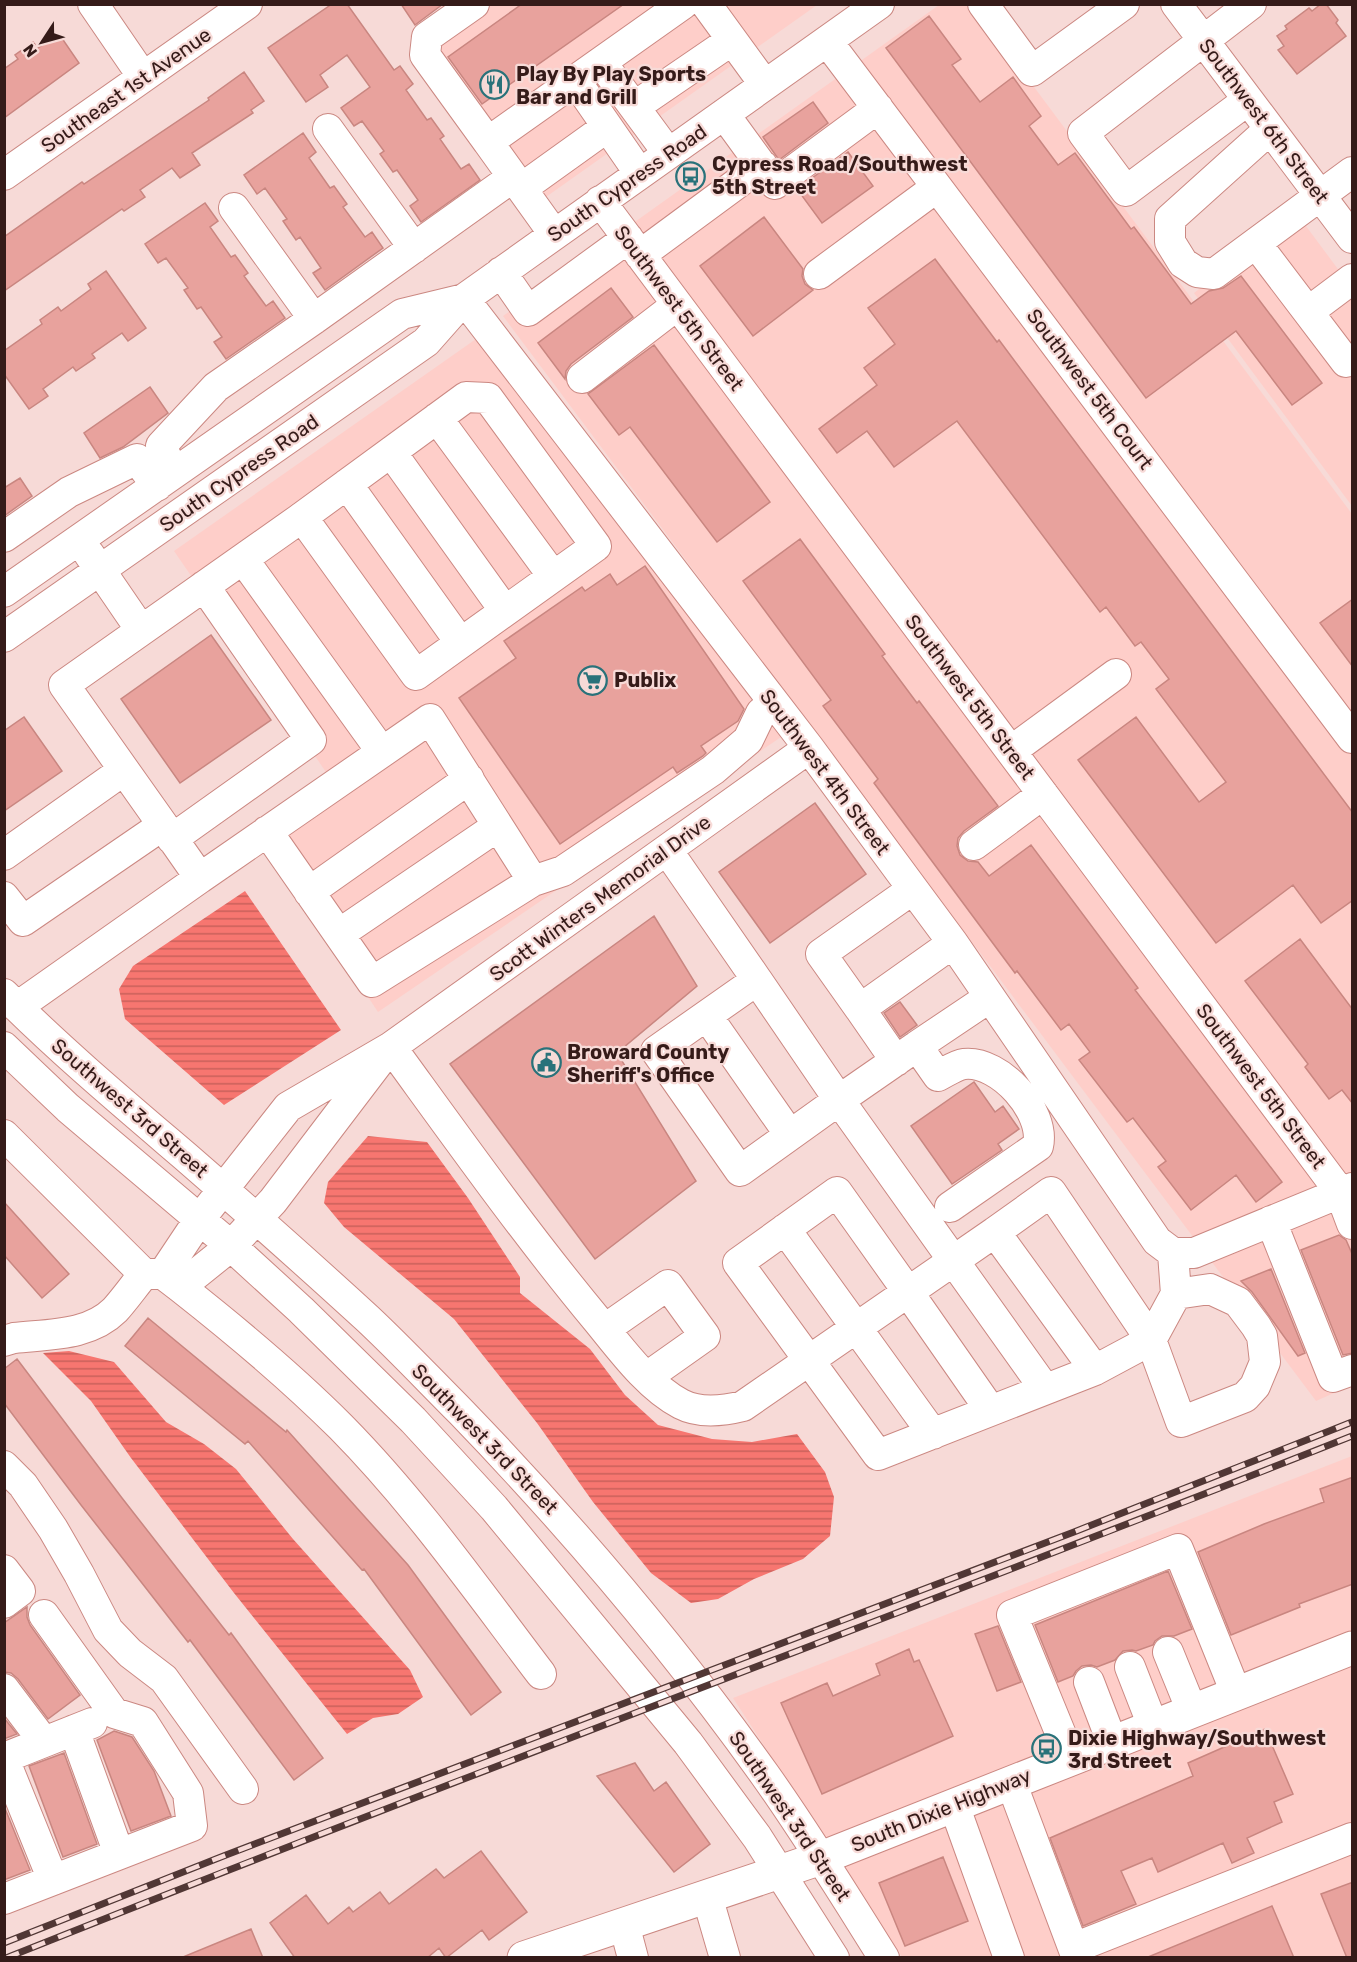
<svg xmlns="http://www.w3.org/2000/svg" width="1357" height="1962" font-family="Rubik,sans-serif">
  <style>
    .built { fill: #fecec9 }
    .water { fill: url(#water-rules) }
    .building { fill: #e8a29d; stroke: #c98680; stroke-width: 1.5 }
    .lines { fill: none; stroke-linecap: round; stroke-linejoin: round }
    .minor-casing { stroke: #cb8882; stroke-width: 32 }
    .major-casing { stroke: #cb8882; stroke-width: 35 }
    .minor { stroke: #fff; stroke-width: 30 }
    .major { stroke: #fff; stroke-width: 33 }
    .rail-casing { stroke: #513735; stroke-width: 7 }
    .rail { stroke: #f7dad7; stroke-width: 4.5; stroke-dasharray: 14; stroke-linecap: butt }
    .labels { text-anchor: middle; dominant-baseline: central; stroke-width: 4.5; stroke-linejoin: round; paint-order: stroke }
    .poi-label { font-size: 20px; font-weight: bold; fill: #351b19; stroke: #f7dad7; text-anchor: start }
    .street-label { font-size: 20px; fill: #351b19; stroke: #f7dad7 }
  </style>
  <defs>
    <pattern id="water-rules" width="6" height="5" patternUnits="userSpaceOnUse" patternTransform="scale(1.5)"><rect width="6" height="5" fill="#f77670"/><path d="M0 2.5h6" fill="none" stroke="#c9605b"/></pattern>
  </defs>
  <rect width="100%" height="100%" fill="#f7dad7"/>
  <path class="built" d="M457 5H817L529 209 410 36Z
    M939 5H973L1352 514V1385L1316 1401 503 316Z
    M1297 214 1352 288V506L1194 293Z
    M476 339 784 735 378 1012 253 824 328 775 174 551Z
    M1352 1456V1957H902L733 1698Z"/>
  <path class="water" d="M245 891 341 1030 224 1105 125 1019 119 989 133 966Z
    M368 1136 427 1142 468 1198 520 1277V1293L590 1349 625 1395 658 1425 712 1439 752 1442 797 1434 825 1472 834 1497 830 1536 803 1559 754 1579 718 1599 691 1603 651 1573 593 1502 537 1423 454 1319 344 1227 324 1203 328 1182Z
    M69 1351 114 1362 166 1422 204 1444 236 1469 293 1539 410 1670 423 1697 398 1714 373 1718 347 1734 234 1593 131 1458 91 1401 43 1353Z"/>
  <path class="building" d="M332 4H347L394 70 400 66 413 84 406 90 427 120 431 118 444 136 440 139 461 169 469 164 480 180 421 222 410 206 418 200 397 170 393 172 380 154 384 151 362 121 354 126 341 108 370 87 347 55 320 75 328 87 306 102 268 48Z
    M401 4H443L415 25Z
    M522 4H624L482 104 448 57Z
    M1321 4H1326L1338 20 1336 23 1346 36 1297 74 1278 50 1284 46 1277 36 1287 29 1285 26 1309 8 1312 11Z
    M929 16 961 59 952 65 980 102 1013 77 1041 116 1029 126 1058 165 1075 153 1131 229 1134 227 1191 304 1209 291 1223 288 1241 276 1322 383 1292 405 1236 331 1146 398 886 48Z
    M59 34 79 63 4 118V69L18 59 15 55 33 42 38 48Z
    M244 72 264 101 251 110 253 113 192 153 200 165 180 178 172 168 140 190 145 197 124 211 122 209 4 291V237L82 182 84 184 209 100 208 98Z
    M813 102 828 123 779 160 763 137Z
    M303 133 316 152 309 158 330 188 334 186 347 204 343 207 365 237 372 232 383 248 325 290 313 273 321 268 300 237 296 240 283 221 287 219 265 188 257 194 244 175Z
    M848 152 873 186 822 223 797 189Z
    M205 203 218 221 210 227 231 257 235 255 248 273 244 276 266 306 273 301 285 318 226 359 214 342 222 337 201 307 197 309 184 290 188 288 166 258 158 263 145 244Z
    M764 217 803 269 802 276 805 284 813 290 753 336 700 266Z
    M935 259 997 342 999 340 1353 813V900L1321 923 1293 885 1216 943 1078 760 1136 717 1199 802 1226 782 1156 689 1169 679 1141 642 1135 646 1106 607 1100 612 957 421 894 467 867 431 837 453 819 429 877 385 864 368 895 344 868 308Z
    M106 271 146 328 128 341 122 333 92 354 95 358 76 371 73 367 43 389 48 396 29 409 4 374V351L42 324 40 320 58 307 61 311 91 289 88 284Z
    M611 288 633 317 571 364 566 371 565 379 538 343Z
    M654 345 770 502 717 542 630 427 619 435 588 394Z
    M150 387 168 413 123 447 100 458 84 433Z
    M20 478 32 496 4 516V488Z
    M800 539 885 654 882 656 917 703 919 701 998 806 964 831 958 838 957 846 960 855 968 861 978 862 989 876 1031 845 1138 988 1135 990 1282 1182 1256 1202 1236 1175 1191 1210 1158 1167 1166 1161 1133 1118 1127 1122 1079 1060 1090 1052 1069 1024 1061 1030 1017 971 1015 973 874 783 878 779 823 706 831 700 743 581Z
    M645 566 744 709 738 721 701 746 706 753 703 756 677 773 673 767 560 844 459 698 516 658 504 641 582 587 585 591 610 574 617 585Z
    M1353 599V667L1320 623Z
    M211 635 271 720 180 783 121 699Z
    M24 717 62 771 4 811V731Z
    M815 803 866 874 770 943 719 872Z
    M654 916 697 986 617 1053 696 1181 595 1259 450 1064Z
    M1300 939 1353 1010V1104L1342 1090 1329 1099 1305 1067 1308 1064 1245 981Z
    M900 1002 917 1025 900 1037 884 1013Z
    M974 1082 995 1112 1003 1106 1019 1129 998 1144 1002 1150 952 1184 911 1126Z
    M4 1202 69 1274 42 1298 4 1255Z
    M1339 1235 1346 1240 1353 1256V1353L1343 1355 1301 1250Z
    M1271 1269 1305 1353 1298 1356 1252 1292 1241 1281Z
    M148 1318 286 1432 287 1430 408 1565 501 1692 471 1715 364 1569 362 1570 248 1441 245 1444 125 1346Z
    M17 1359 122 1498 229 1635 231 1633 323 1758 294 1780 190 1640 188 1642 81 1505 4 1403V1369Z
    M1353 1477V1584L1299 1604 1300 1607 1231 1635 1198 1552 1264 1524 1324 1502 1320 1489Z
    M1168 1571 1192 1629 1174 1636H1162L1155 1641 1153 1645 1136 1651 1132 1650 1123 1651 1115 1660 1097 1667 1091 1665 1082 1666 1076 1671 1073 1676 1058 1682 1035 1625Z
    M27 1607V1617L30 1625 80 1695 48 1719 18 1679 11 1673 4 1672V1623Z
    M998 1626 1021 1682 997 1691 975 1634Z
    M909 1649 914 1662 919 1660 953 1736 822 1794 781 1703 827 1683 833 1696 880 1675 876 1664Z
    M4 1718 17 1734 4 1739Z
    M1265 1729 1293 1794 1274 1802 1282 1822 1247 1838 1254 1853 1232 1863 1223 1843 1158 1872 1152 1858 1121 1871 1136 1904 1083 1926 1050 1838 1193 1776 1188 1763Z
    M114 1731 132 1737 154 1771 171 1816 131 1831 97 1740Z
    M64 1753 97 1844 63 1857 29 1766Z
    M635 1763 654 1791 666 1782 710 1844 674 1872 597 1776Z
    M4 1806 30 1870 4 1880Z
    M481 1851 527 1912 489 1940 482 1930 446 1958 439 1948 427 1958H295L270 1923 306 1895 328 1924 349 1907 353 1912 380 1892 389 1904 436 1869 444 1878Z
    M943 1857 968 1921 905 1946 879 1883Z
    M1353 1882V1958H1347L1321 1894Z
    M1272 1906 1294 1958H1149L1148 1957Z
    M251 1929 263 1958H183V1957Z"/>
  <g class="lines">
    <defs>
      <path id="minor" d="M93 4 143 77
        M474 4 427 37 425 55 488 142
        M706 4 765 85
        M983 4 1032 71 1124 4
        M1176 4 1352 238
        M827 41 1352 738
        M601 62 668 153
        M575 80 640 174
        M1248 100 1126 191 1083 133 1251 4
        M634 107 732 40
        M724 114 775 184 878 108
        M328 129 414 248
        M1270 129 1170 219V242L1183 263 1197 272 1214 274 1352 172
        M4 175 247 4
        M522 188 607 127
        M600 201 1340 1192 1352 1224
        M234 208 314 319
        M554 234 488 142 683 4
        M1264 254 1346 362
        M640 255 762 165
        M501 272 528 311 628 238
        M819 274 937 187
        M464 299 809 748 913 889 953 943 1157 1241 1173 1253
        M1308 312 1352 279
        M582 378 677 305
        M437 418 553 576
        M391 452 505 611
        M174 473 161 446 216 387 314 319 513 177
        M347 484 460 642
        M4 537 69 492 137 459 157 486
        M89 554 141 630
        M243 559 382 752
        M4 592 402 314 464 299
        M4 637 426 342 464 299 879 4
        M1011 751 1116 674
        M172 839 311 740 204 586
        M974 845 1043 794
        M667 850 757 980
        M4 855 124 770
        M200 878 430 719 533 881 372 982 267 831
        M533 881 563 871 713 770 748 740 761 713 774 703
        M309 892 469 779
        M4 897 23 921 163 825 64 685 298 520 466 397 488 398 596 546 416 675 302 517
        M339 934 498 826
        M4 994C62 1052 124 1104 186 1157 247 1210 308 1264 368 1319 400 1349 430 1381 461 1412 571 1526 673 1646 765 1775 807 1834 845 1896 884 1958
        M17 1007 200 878 163 825
        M860 1009 821 954 913 889
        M707 1016 790 1135
        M917 1046 990 997
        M4 1047 68 1108 231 1246 301 1310 413 1420 494 1508 688 1743 757 1837 834 1958
        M391 1047C458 1139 524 1232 597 1320 620 1348 648 1387 681 1404 700 1414 723 1411 743 1406L995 1232 1095 1370
        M896 1061 860 1009 953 943
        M4 1135 144 1274H163L180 1287C236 1331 291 1377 341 1427 416 1503 477 1590 541 1674
        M950 1207 1038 1146C1046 1112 1000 1060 964 1064 956 1065 946 1072 938 1076L917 1046 839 1100 757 980 656 1051 740 1171 839 1100 1045 1389
        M1271 1221 1333 1377 1352 1370
        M785 1229 933 1434
        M995 1232 1051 1192 1151 1340 1181 1422 1245 1397 1255 1386 1265 1362 1262 1336 1256 1326 1238 1302 1210 1289 1176 1294
        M1173 1253H1194L1352 1188
        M163 1274 199 1220 288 1107 391 1047 809 748
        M180 1287 231 1246 273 1201 381 1059
        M605 1329 668 1285 705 1336 647 1377
        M4 1341 14 1338C49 1334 89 1336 115 1310 125 1299 134 1286 144 1274
        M991 1411 908 1292 837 1192 738 1263 878 1455 1095 1370 1151 1340 1176 1294 1173 1253
        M4 1466 23 1485 53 1529 79 1574 108 1630 130 1653 164 1679 243 1789
        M4 1570 20 1591 4 1603
        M1168 1652 1192 1711
        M1130 1667 1153 1726
        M1089 1682 1112 1742
        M4 1689 44 1742
        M74 1730 119 1854
        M4 1758 92 1723
        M4 1759 53 1880
        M1071 1759 1012 1615 1178 1549 1236 1693
        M1011 1782 1077 1958
        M954 1805 1009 1958
        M707 1896 725 1958
        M4 1899 192 1826 188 1793 143 1722 114 1713 44 1615
        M624 1924 633 1958
        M1074 1948 1352 1838"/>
      <path id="major" d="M524 1958 821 1858 1352 1648"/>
    </defs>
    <use href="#minor" class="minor-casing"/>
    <use href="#major" class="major-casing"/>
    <use href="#minor" class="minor"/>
    <use href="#major" class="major"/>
    <defs>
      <path id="rail" d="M4 1943 226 1855 1074 1532 1352 1422
        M6 1958C453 1779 905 1613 1352 1436"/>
    </defs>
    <use href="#rail" class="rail-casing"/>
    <use href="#rail" class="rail"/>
  </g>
  <defs>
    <symbol id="restaurant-ring" viewBox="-11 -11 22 22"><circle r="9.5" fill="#f7dad7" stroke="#29727a" stroke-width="1.5"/><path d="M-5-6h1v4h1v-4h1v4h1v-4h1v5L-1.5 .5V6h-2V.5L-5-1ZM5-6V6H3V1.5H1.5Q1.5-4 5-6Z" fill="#29727a"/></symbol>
    <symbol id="bus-ring" viewBox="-11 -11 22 22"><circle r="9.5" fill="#f7dad7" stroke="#29727a" stroke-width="1.5"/><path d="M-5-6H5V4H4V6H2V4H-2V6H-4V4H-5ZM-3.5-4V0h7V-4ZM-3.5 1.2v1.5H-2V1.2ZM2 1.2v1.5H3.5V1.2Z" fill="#29727a"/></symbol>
    <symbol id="supermarket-ring" viewBox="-11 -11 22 22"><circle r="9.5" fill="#f7dad7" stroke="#29727a" stroke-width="1.5"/><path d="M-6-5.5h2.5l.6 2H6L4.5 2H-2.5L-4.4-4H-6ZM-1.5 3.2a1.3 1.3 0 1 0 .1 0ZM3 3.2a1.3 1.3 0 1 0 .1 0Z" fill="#29727a"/></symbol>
    <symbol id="civic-ring" viewBox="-11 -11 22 22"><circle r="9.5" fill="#f7dad7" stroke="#29727a" stroke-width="1.5"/><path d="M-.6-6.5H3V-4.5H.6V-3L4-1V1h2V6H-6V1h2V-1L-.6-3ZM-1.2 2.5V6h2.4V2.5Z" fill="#29727a"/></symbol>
  </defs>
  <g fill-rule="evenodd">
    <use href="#restaurant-ring" x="478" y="68" width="33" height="33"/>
    <use href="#bus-ring" x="674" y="160" width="33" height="33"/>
    <use href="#supermarket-ring" x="576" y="664" width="33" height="33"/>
    <use href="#civic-ring" x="530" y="1046" width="33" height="33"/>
    <use href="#bus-ring" x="1030" y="1732" width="33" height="33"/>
  </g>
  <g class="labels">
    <g class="poi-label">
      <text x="516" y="74">Play By Play Sports<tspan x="516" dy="23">Bar and Grill</tspan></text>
      <text x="712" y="164">Cypress Road/Southwest<tspan x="712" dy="23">5th Street</tspan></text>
      <text x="614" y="680">Publix</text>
      <text x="567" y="1052">Broward County<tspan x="567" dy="23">Sheriff's Office</tspan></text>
      <text x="1068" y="1738">Dixie Highway/Southwest<tspan x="1068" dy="23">3rd Street</tspan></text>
    </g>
    <g class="street-label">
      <text transform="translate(126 90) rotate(-35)">Southeast 1st Avenue</text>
      <text transform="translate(1264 121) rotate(53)">Southwest 6th Street</text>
      <text transform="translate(627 183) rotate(-35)">South Cypress Road</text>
      <text transform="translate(679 308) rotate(53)">Southwest 5th Street</text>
      <text transform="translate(1090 389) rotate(53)">Southwest 5th Court</text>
      <text transform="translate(239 473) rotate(-35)">South Cypress Road</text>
      <text transform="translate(970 697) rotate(53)">Southwest 5th Street</text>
      <text transform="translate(825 772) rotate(53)">Southwest 4th Street</text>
      <text transform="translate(600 898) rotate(-36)">Scott Winters Memorial Drive</text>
      <text transform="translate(1261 1086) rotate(53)">Southwest 5th Street</text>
      <text transform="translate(130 1108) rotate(41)">Southwest 3rd Street</text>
      <text transform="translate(485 1439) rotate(46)">Southwest 3rd Street</text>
      <text transform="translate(941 1810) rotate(-22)">South Dixie Highway</text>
      <text transform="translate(790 1816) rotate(56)">Southwest 3rd Street</text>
    </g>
  </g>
  <rect width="1357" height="1962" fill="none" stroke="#351b19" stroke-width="12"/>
  <g transform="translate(42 42) rotate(234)" stroke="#f7dad7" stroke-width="4.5" paint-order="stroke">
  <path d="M0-4.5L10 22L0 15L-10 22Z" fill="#351b19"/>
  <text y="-9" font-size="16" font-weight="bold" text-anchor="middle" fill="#351b19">N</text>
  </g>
</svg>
